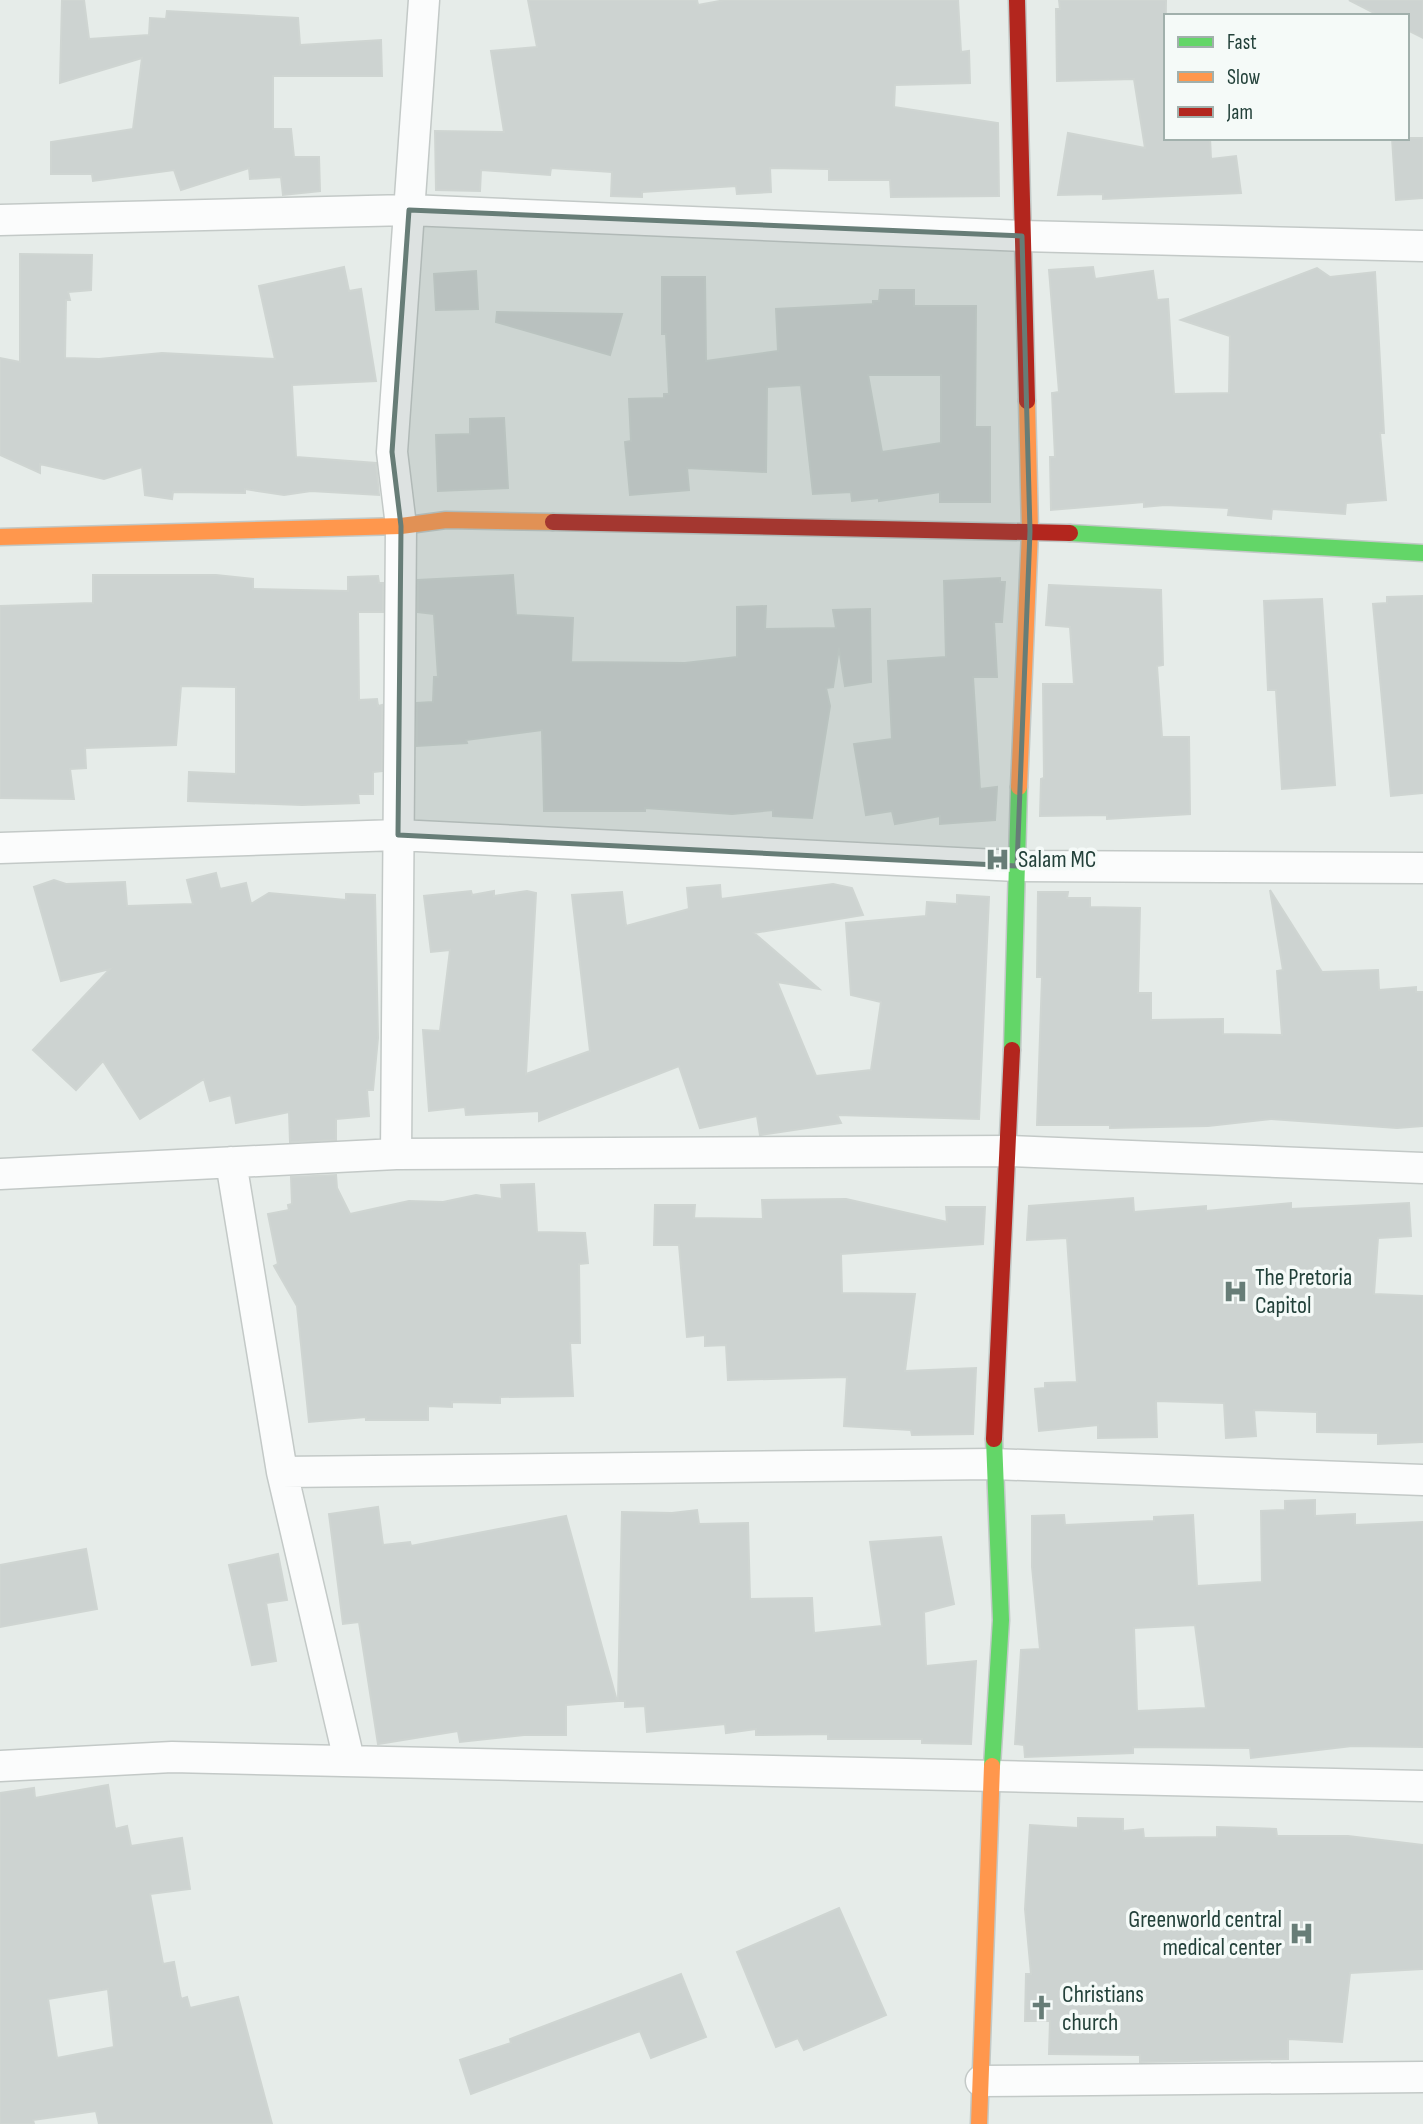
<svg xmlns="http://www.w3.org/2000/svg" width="1423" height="2124" font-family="'Sofia Sans Condensed',sans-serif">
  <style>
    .building { fill: #cdd3d1; stroke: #cfd5d2; stroke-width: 2; fill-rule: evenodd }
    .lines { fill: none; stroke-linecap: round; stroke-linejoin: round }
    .street-casing { stroke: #c3c9c7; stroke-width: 33 }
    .fast-casing { stroke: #c2c9c7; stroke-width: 19 }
    .slow-casing { stroke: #c2c9c7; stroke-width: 19 }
    .jam-casing { stroke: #c2c9c7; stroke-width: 19 }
    .street { stroke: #fbfcfc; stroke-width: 30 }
    .fast { stroke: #63d668; stroke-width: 16 }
    .slow { stroke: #ff974d; stroke-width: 16 }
    .jam { stroke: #b3261e; stroke-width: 16 }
    .marked { fill: #677d77; fill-opacity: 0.2; stroke: #677d77; stroke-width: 5; stroke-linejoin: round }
    .labels { text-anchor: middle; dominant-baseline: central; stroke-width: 7; stroke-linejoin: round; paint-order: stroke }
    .poi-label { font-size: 24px; fill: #23413a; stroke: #f5faf8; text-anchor: start }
  </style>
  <rect width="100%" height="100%" fill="#e6ece9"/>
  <path class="building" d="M62 0H84L89 39 149 35 150 18 166 19 167 11 298 18 300 45 381 40 382 76H273V129H291L294 157H319L320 191 283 195 281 177 250 179 249 168 181 190 174 170 93 181 92 174H51V142L133 129 142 58 60 83Z
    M528 0H697L698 5 725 0H958L961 52 969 51 970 83 895 85 894 107 998 123 999 196 891 197 890 180H829V169L770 168 771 192 737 194 736 186 642 192V197L611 196 612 172 551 168 550 175 481 170 480 191 436 190 435 131 504 132 491 51 537 47Z
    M1059 0H1166L1164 138H1210L1211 159 1236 156 1241 193 1103 199V194L1058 195 1068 133 1145 148 1134 79 1057 81 1056 9H1060Z
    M1349 0H1423V38L1407 30V16H1380Z
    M1392 138H1423V198L1396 200Z
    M20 254 92 255 91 290 68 292 70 300H66L65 358 99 359 162 353 275 359 259 286 344 267 349 291 361 289 376 381 292 385 296 457 376 463 379 495 311 491 284 495 245 489V493L173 492 172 499 145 495 142 467 104 479 40 464V473L0 455V358L20 362Z
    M1093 267 1095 279 1153 271 1157 300 1168 299 1174 394 1229 393 1230 336 1181 320 1317 268 1330 277 1375 272 1384 433H1380L1386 500 1346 503 1345 514 1272 509 1271 519 1228 515 1229 508 1165 505 1144 507V502L1051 510 1050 457H1055L1052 393 1059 392 1049 270Z
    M476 271 478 309 436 310 434 274Z
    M662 277H705L706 361 778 351 776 309 873 304V301H879L880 290H914V306H976L975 427H990V502H940V492L879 501V498L852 501 851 492 813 494 801 385 767 387 766 472 687 468 689 490 630 495 625 442 631 441 629 399 664 398V394H669L666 334H662ZM868 375H941V443L882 452Z
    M497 312 622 314 610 355 496 322Z
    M504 418 508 488 438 491 436 435 470 434V419Z
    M93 575H216L253 579V589L348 591V577L378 576 379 583H383V612H358L359 700 377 699 378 706 382 705V771L373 772V794H358L359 803 302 805 188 801 189 772 236 774V687L181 686 176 745 85 748 86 768 70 769 74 799 0 798V606L93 603Z
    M513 575 516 615 573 618 571 662 685 663 737 657V607L766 606 765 629 836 628 833 610 870 609 871 682 845 686 839 648 833 687 826 688 830 706 812 818 773 816V810L732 814 645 808V811H544L542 730 466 740 467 743 417 746V703L433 702 434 677H438L434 614 418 612V580Z
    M1000 578V582H1005L1002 622H994L997 677H973L980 789 997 787 995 820 940 824V816L895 824 892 811 866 815 854 744 892 739 888 661 946 657 944 581Z
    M1049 585 1161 590 1163 665 1157 666 1162 737H1189L1190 814 1107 819V815L1040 816 1041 779 1044 778 1043 684H1074L1070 627 1046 625Z
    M1423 596V793L1391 796 1373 604 1387 603V597Z
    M1322 599 1335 785 1282 789 1276 690H1268L1264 601Z
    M216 873 220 889 246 883 251 904 269 893 346 900V894L375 895 378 1038 373 1090H367L369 1116 336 1119V1140L290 1142 289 1112 236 1123 231 1095 210 1101 204 1079 140 1119 103 1061 76 1090 33 1050 110 969 61 981 34 887 54 880 66 884 125 882 127 906 193 904 187 880Z
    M833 884 852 888 863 915 754 933 819 989 777 982 816 1076 871 1070 881 1002 851 995 846 923 926 916 927 902 957 904V895L989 897 979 1119 837 1115 841 1123 760 1135 757 1116 700 1128 679 1066 539 1121V1111L466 1115 465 1107 429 1111 423 1030 440 1031 450 950 431 952 424 896 471 891 472 895 494 891V896L527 891 536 893 526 1074 590 1051 572 895 622 892 626 926 689 909 687 888 720 885 721 899Z
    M1270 890 1322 972 1378 970 1379 990 1416 987V992H1423V1126L1397 1128 1271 1119 1208 1126 1110 1128V1125H1037L1042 977H1037L1038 892H1068L1067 898H1090V907L1140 908 1138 993H1151V1020L1223 1019V1034L1282 1035 1277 971 1283 970Z
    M336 1175 337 1188 350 1214 409 1201 443 1202 476 1195 502 1199 501 1185 534 1184 537 1232 585 1233 588 1263 579 1264 580 1343H570L573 1396 500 1397V1403L452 1402V1407L428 1406V1420H366V1417L309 1422 297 1306 274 1266 278 1264 268 1214 289 1210 288 1205 292 1204 291 1177Z
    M1133 1198 1134 1212 1206 1206V1211L1291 1203V1209L1409 1203 1411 1236 1378 1238 1374 1294 1423 1296V1442L1378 1444V1433L1317 1432V1412L1254 1410 1256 1436 1226 1438 1224 1403 1156 1401 1157 1437 1098 1438V1425L1039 1431 1035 1389 1045 1388V1383L1077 1382 1067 1238 1027 1240 1029 1206Z
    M846 1199 947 1222 946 1207H985L983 1244 841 1254 842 1293 915 1294 905 1371 976 1368 973 1434 912 1435 911 1430 844 1426 847 1377 728 1380 726 1345 705 1346V1335L687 1337 679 1245H654L655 1205H695L694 1218 763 1219 762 1200Z
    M1315 1500V1516L1355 1514V1525L1423 1522V1747L1352 1746 1251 1758 1250 1748 1133 1747V1753L1025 1757 1024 1745 1015 1744 1021 1650 1040 1649 1032 1567V1516L1064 1515 1065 1525 1154 1521V1517L1193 1515 1197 1586 1262 1582 1261 1511 1285 1510V1501ZM1195 1625 1206 1708 1137 1711 1134 1628Z
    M378 1507 383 1545 410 1542 411 1546 566 1516 617 1701 566 1705V1735H524L460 1742 458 1731 378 1744 359 1622 343 1624 329 1514Z
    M697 1510 699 1524 748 1523 750 1599 812 1598 814 1633 882 1626 870 1542 941 1537 954 1604 924 1612 926 1666 976 1661 971 1744 922 1743V1739H828V1734L756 1735V1729L726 1733 725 1724 647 1732 645 1706 625 1707V1701H618L622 1512 672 1513Z
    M86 1549 97 1609 0 1627V1565Z
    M278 1554 287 1600 266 1603 276 1661 252 1665 229 1565Z
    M108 1785 115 1829 127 1826 131 1846 182 1838 190 1889 150 1894 163 1964 174 1962 181 1999 187 1997 190 2008 238 1997 272 2124H99L96 2111 33 2120 34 2124H0V1793L34 1788 35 1798ZM108 1989 114 2047 57 2058 48 1999Z
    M1078 1818 1123 1819V1831L1143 1829 1144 1838 1217 1837V1827L1252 1828 1276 1829 1277 1836H1348L1423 1845V1969L1350 1973 1342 2042 1288 2039V2059L1140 2062V2055L1049 2054 1050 2021H1025L1026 1974H1031L1025 1909 1030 1825 1078 1828Z
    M839 1908 886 2015 804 2050 798 2038 776 2047 737 1952Z
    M681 1974 706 2037 651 2058 640 2031 471 2094 460 2060 511 2043 510 2039Z"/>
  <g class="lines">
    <defs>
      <path id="street" d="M0 220 409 210 1022 236 1423 246
        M0 848 398 835 1017 866 1423 868
        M396 1154 401 526 392 452 424 0
        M231 1162 282 1472 349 1760
        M0 1174 396 1154 1010 1151 1423 1168
        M282 1472 993 1464 1423 1480
        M0 1766 172 1757 1423 1786
        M981 2081 1423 2077"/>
      <path id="fast" d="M1070 533 1423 553
        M1012 1050 1019 787
        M992 1766 1001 1620 994 1439"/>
      <path id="slow" d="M0 537 401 526 446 520 553 522
        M1019 787 1030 531 1027 401
        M979 2124 992 1766"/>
      <path id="jam" d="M1017 0 1027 401
        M553 522 1070 533
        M994 1439 1012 1050"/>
    </defs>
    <use href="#street" class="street-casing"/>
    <use href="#fast" class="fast-casing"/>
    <use href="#slow" class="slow-casing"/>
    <use href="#jam" class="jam-casing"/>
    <use href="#street" class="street"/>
    <use href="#fast" class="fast"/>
    <use href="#slow" class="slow"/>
    <use href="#jam" class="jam"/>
  </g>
  <path class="marked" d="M409 210 1022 236 1030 531 1017 866 398 835 401 526 392 452Z"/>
  <defs>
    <symbol id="hospital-bare" viewBox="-9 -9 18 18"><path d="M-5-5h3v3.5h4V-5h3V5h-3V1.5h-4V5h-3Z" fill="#677d77" stroke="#f5faf8" stroke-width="2.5" paint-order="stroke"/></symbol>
    <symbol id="church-bare" viewBox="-9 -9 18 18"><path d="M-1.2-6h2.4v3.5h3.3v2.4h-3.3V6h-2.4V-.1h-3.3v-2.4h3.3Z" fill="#677d77" stroke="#f5faf8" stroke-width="2.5" paint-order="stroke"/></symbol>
  </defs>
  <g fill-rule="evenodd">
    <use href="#hospital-bare" x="980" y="842" width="35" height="35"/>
    <use href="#hospital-bare" x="1218" y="1274" width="35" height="35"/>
    <use href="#hospital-bare" x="1284" y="1916" width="35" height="35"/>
    <use href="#church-bare" x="1024" y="1990" width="35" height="35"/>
  </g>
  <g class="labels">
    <g class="poi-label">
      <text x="1018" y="859">Salam MC</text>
      <text x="1255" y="1277">The Pretoria<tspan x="1255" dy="28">Capitol</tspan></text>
      <text x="1282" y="1919" text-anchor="end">Greenworld central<tspan x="1282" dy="28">medical center</tspan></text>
      <text x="1062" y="1994">Christians<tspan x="1062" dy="28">church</tspan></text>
    </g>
  </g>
  <rect x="1164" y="14" width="245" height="126" fill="#f5faf8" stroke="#a1b0ac" stroke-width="2"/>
  <rect x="1178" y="37" width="35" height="10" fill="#63d668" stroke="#a1b0ac" stroke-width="2"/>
  <text x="1227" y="49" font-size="21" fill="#23413a">Fast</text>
  <rect x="1178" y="72" width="35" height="10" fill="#ff974d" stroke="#a1b0ac" stroke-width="2"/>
  <text x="1227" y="84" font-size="21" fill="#23413a">Slow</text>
  <rect x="1178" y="107" width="35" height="10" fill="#b3261e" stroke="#a1b0ac" stroke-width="2"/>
  <text x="1227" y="119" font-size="21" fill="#23413a">Jam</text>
</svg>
